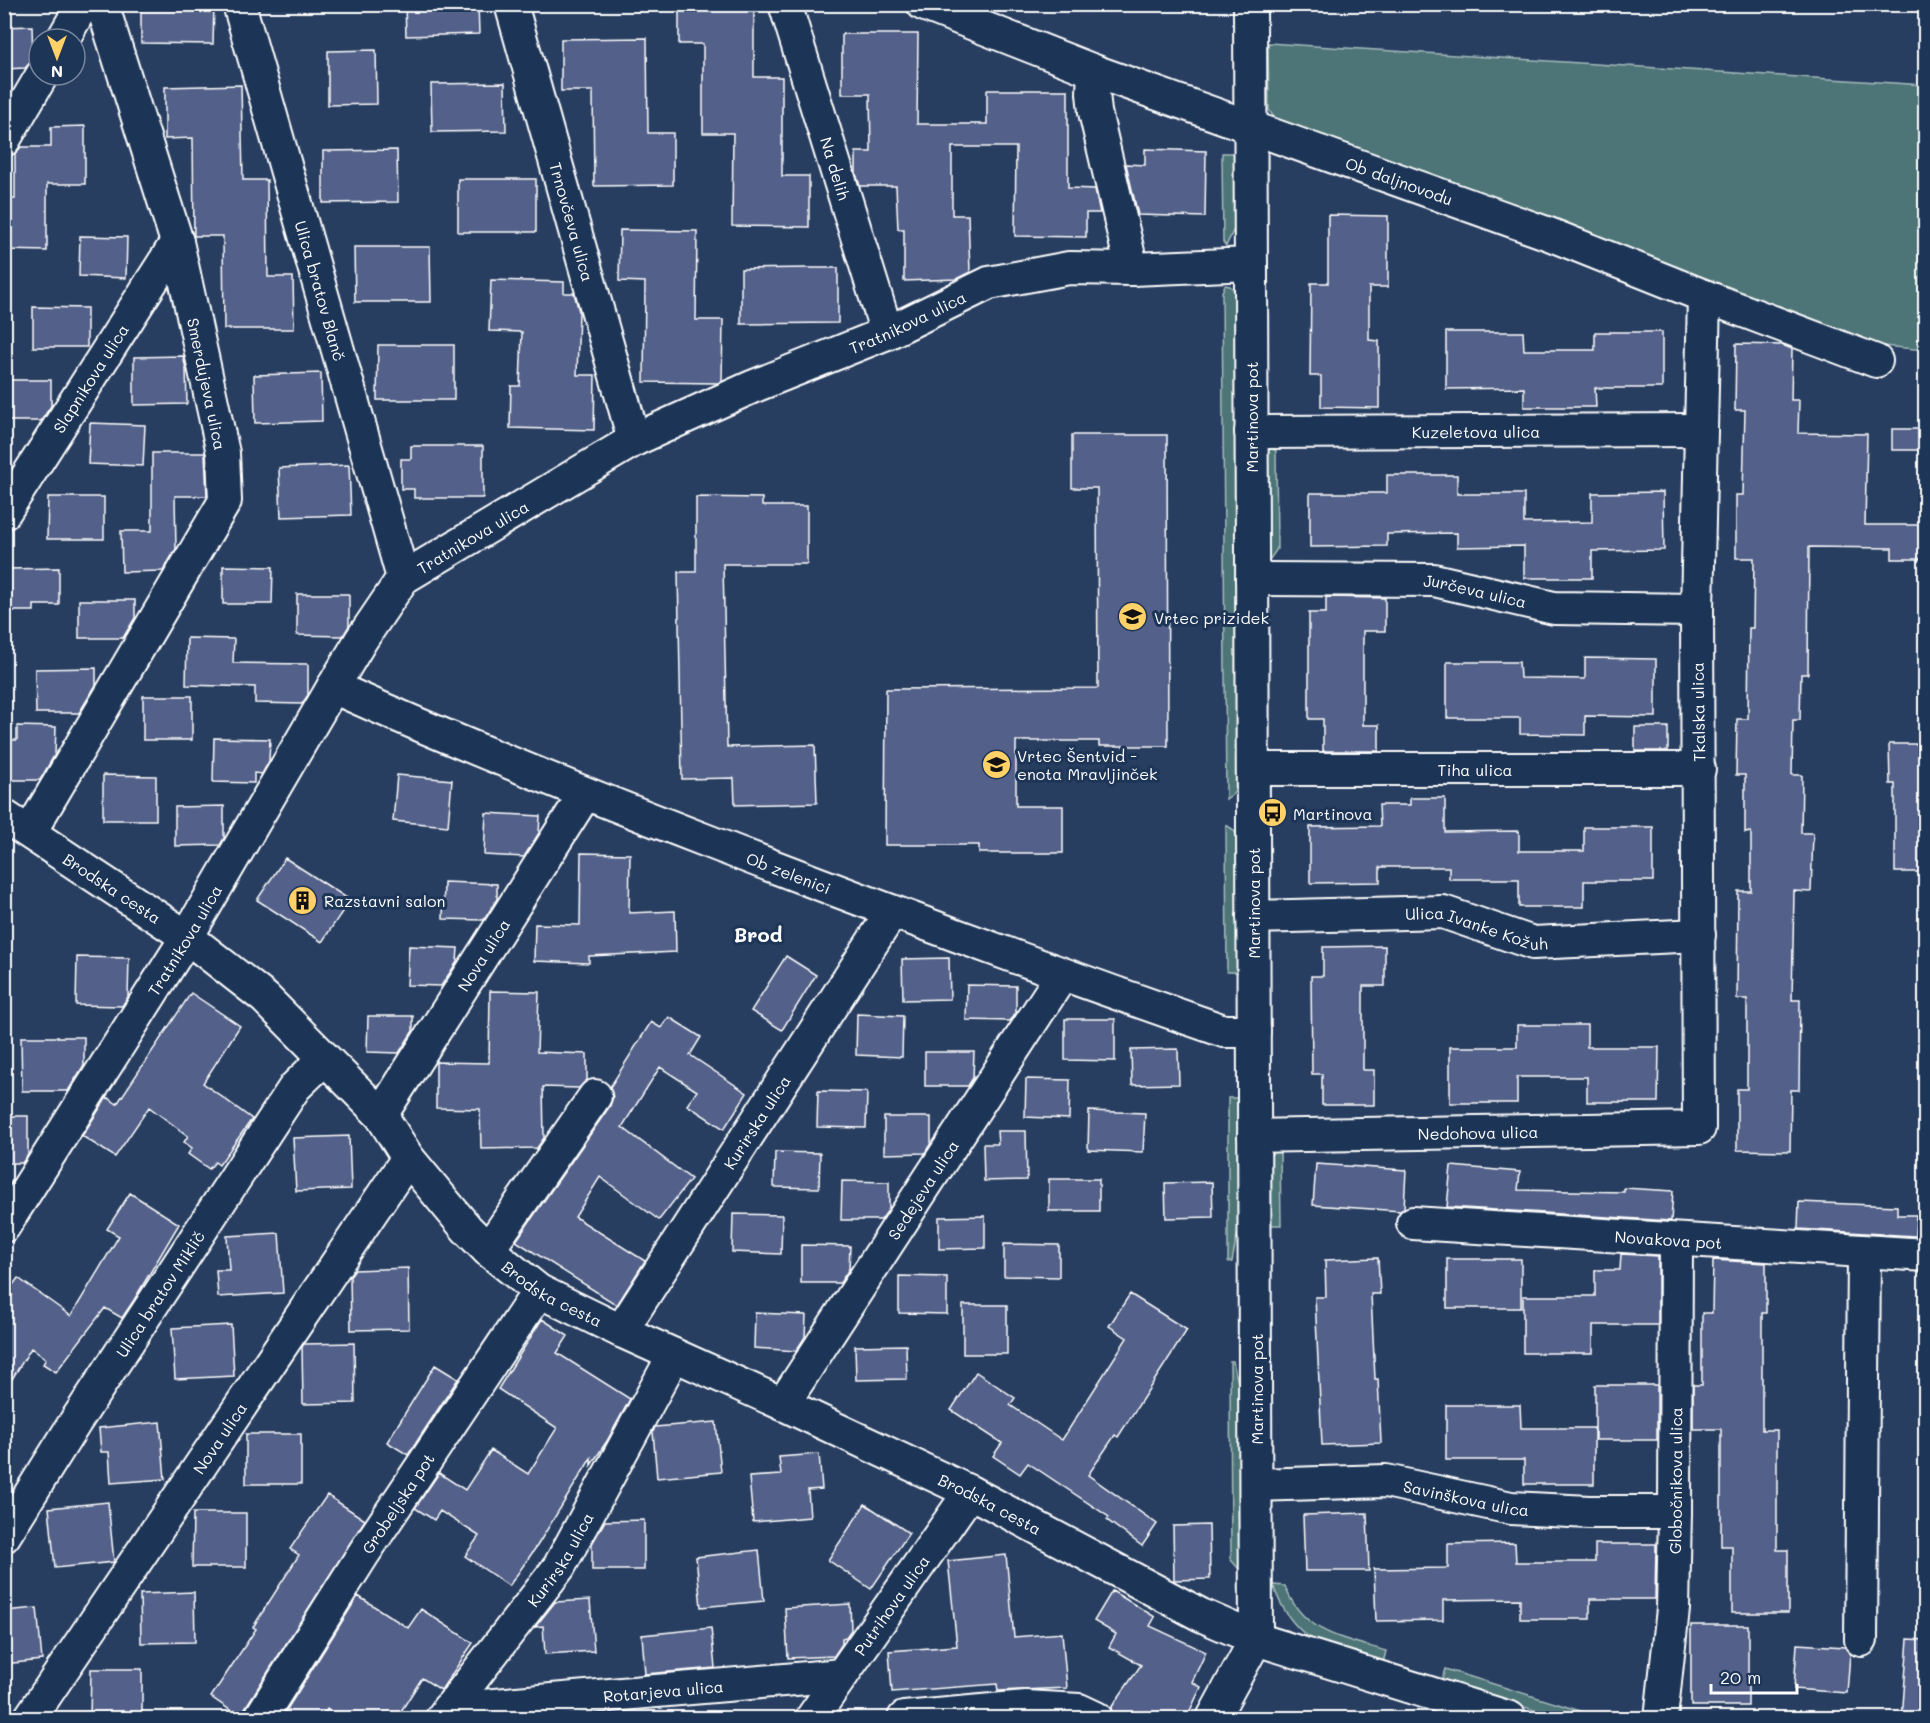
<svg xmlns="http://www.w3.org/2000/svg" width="1930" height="1723" font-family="Mali,sans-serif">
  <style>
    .green { fill: #4e7577; stroke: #a6babb; stroke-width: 1.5 }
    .building { fill: #536189; stroke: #fff; stroke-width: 1.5 }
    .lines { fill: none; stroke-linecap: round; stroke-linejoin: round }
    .street-casing { stroke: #fff; stroke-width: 36 }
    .street { stroke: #1d3557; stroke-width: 32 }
    .labels { text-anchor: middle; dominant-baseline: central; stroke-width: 6; stroke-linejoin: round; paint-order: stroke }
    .street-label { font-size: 16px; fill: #fff; stroke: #1d3557 }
    .poi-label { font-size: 16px; fill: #fff; stroke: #1d3557; text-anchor: start }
    .quarter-label { font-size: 20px; font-weight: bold; fill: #fff; stroke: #1d3557 }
  </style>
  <rect width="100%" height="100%" fill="#283e61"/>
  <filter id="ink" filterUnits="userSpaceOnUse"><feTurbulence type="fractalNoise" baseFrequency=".0167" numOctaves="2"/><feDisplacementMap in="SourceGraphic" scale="12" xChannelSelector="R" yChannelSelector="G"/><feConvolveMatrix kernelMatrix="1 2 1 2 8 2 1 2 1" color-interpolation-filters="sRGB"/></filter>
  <g filter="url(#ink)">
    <path class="green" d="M1268 43 1925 85 1922 114 1926 115 1925 350 1872 345 1310 139 1275 119 1269 110Z
      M1222 153H1235V227L1226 246 1223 242Z
      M1225 285 1230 286 1235 291 1236 299 1239 786 1233 794 1226 799 1222 292Z
      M1268 446 1276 451 1277 549 1270 559 1265 547 1263 464Z
      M1226 825 1234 830 1239 843 1240 972H1227Z
      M1228 1098H1241V1214L1232 1262H1228Z
      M1274 1150 1280 1152 1281 1225H1268L1269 1160Z
      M1230 1361H1233L1242 1402 1243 1568H1238L1231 1560Z
      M1273 1585 1285 1586C1302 1633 1343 1638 1386 1651L1383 1663C1328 1648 1294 1645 1273 1585Z
      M1445 1669 1603 1718H1561L1441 1682Z"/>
    <path class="building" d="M141 4H214L213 44 141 43Z
      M405 4H478L479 34 406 36Z
      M679 4H754V77H782V176H809V227L732 226 733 133H703V44H679Z
      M32 26 33 60 25 68 4 69V27Z
      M842 34H918L917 124H987V90H1068V188L1095 189 1100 213H1086V237L1015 236 1016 147H952V215H968L970 272 956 279 904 281V229H898L896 186H860L856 174V152H871L870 94H842Z
      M647 38 648 133H673V185L594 186 593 91H561V39Z
      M376 50 377 104 328 105V51Z
      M505 83 506 131 432 132 431 84Z
      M241 85 243 180H267L268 277H293L294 329H224L223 236H194L193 138 165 139V87Z
      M85 126V184H47V251L4 250V199H15V154L21 147H51V127Z
      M1145 149 1206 151 1205 217 1138 215 1126 164 1145 165Z
      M397 150 398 202 323 203V151Z
      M458 179H536V232H458Z
      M1328 215 1388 216V287H1369V340L1379 341V408L1321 407V376H1310L1311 283H1328Z
      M620 230 697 231 696 320H723L722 381 718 383 644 382 645 282 619 281Z
      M80 236 127 237 126 278 79 276Z
      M354 247H430L431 302H355Z
      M808 268H838V323L741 324V269Z
      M491 280 564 282V293H574L579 311 577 375H595L594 430 510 428 511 386H520L522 332 489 331Z
      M33 307 87 308V347H33Z
      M1446 332H1523L1524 350H1595V332H1662V388H1595L1596 407H1524V388L1446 389Z
      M1736 344 1782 345 1792 349 1791 400H1799L1798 433 1867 434 1865 525H1926V559H1892V548L1809 547 1808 674H1801L1800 720H1793L1792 775H1802L1801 833H1813L1811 892 1794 891 1792 1000H1800L1799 1090H1791L1790 1151 1737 1150V1089H1747V999H1737L1738 891H1751V832L1745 833V775H1736L1737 719H1748L1749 628H1753L1754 558H1736V495H1743L1745 410H1735Z
      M378 345H454V400H377Z
      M183 356 186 369 187 404 134 405V357Z
      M321 373 322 421 255 423 254 375Z
      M4 380H51V406L41 421H4Z
      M90 423 145 425 143 466 88 464Z
      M1892 429H1924V450H1892Z
      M1072 435H1167L1168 746H1099V741H1016V806H1063V853H979V845H885L886 689 1098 688 1097 488H1072Z
      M411 446H483V498H414V489H401V459H411Z
      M152 453H205L207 496H175L176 549 163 571 122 572 121 531H152Z
      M349 465 351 515 281 517 279 468Z
      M1387 475H1457V494H1524V523L1592 522V493L1663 492 1664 550 1592 551V578H1524V546L1457 547V533L1387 534V546L1310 547V493H1387Z
      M48 497H104V539H47Z
      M696 497 762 498V506H807V564H723L727 747 815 745 817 803 735 805 734 778 682 779 678 572H696Z
      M223 566 273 567 272 604H223Z
      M59 568V605H34V611H8L7 569Z
      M297 594H349V626L343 636 297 635Z
      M1326 597 1385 598V631H1363V725H1379V751H1323V719H1309V613H1326Z
      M79 600H135V618L123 638H79Z
      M187 638 234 639 233 663 308 664V695L302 704 255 703V687L186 685Z
      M1585 658 1656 659V717L1585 716V735L1520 734V718H1447V662H1519L1520 678 1585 679Z
      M96 668V685L79 713H36L35 669Z
      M143 696H192V740H143Z
      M17 726 56 727 55 754 40 780H4V740H17Z
      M1635 727H1668V751H1635Z
      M214 738 270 739 269 761 262 774 254 773V783L213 782Z
      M1889 744H1926V872H1895V784H1890Z
      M103 775 156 776V820H103Z
      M397 775 452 780 448 826 393 821Z
      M1410 798H1445V832L1519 831V851H1584V827H1653V881H1584V907H1519V879H1449V867H1380V882L1310 883V827L1380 826 1379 805H1410Z
      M224 806V838L220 845 175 846V807Z
      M486 813 540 816 539 833 524 857 484 855Z
      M581 853 630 854 629 913 675 911 676 952 589 956V963L534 961 535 924 580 925Z
      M285 858 350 900 322 942 257 900Z
      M444 882 497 884V899L484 920 443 919Z
      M409 946 458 948 457 962 441 986 407 985Z
      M1385 946V986H1363V1070H1374V1105H1322V1074H1312L1311 976H1323V947Z
      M786 956 816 975 782 1030 751 1011Z
      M77 957 129 958 128 997 122 1006 76 1005Z
      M949 958 950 999 903 1000 902 959Z
      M967 985 1016 986V1013L1010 1021 966 1020Z
      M490 991 539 992 537 1052 587 1054V1080L579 1088 543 1087 544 1138 537 1148 481 1149 480 1109 436 1108V1062L489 1063Z
      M191 993 240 1026 203 1083 252 1119 219 1165 215 1162 209 1169 188 1154 192 1148 184 1142 188 1136 149 1107 115 1157 82 1136 107 1097 117 1104Z
      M857 1014 903 1016 902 1057 856 1055Z
      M368 1016H413V1031L399 1053 367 1052Z
      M669 1017 701 1037 690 1055 747 1093 724 1129 687 1105 697 1091 660 1067 622 1127 691 1179 659 1220 600 1177 575 1217 645 1261 617 1305 516 1241 610 1106 613 1097 610 1087 651 1022 661 1028Z
      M1065 1019H1115V1061L1065 1060Z
      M1517 1025H1587V1047H1659L1658 1102H1587V1077H1517V1103H1450V1047H1517Z
      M21 1037H84V1065L68 1091H22Z
      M1178 1049 1179 1084 1132 1085 1131 1050Z
      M925 1052H974L973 1078 968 1086H925Z
      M1026 1079 1070 1080 1069 1119 1025 1117Z
      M818 1091 867 1092 866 1128 817 1127Z
      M1089 1111 1145 1113 1143 1152 1088 1150Z
      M4 1116H28V1155L22 1163H4Z
      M884 1117H931V1143L925 1153 884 1154Z
      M997 1131H1026L1027 1180 984 1181 983 1144H998Z
      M349 1136 351 1189 296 1191 293 1138Z
      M775 1152 820 1153 819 1188 774 1187Z
      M1316 1164 1406 1170 1404 1208 1401 1211 1313 1205Z
      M1451 1166 1520 1172 1518 1190 1624 1192V1188L1673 1191 1671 1221 1447 1207Z
      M1049 1179H1099V1211H1049Z
      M842 1181 889 1182V1209L881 1220H841Z
      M1212 1182 1213 1217 1166 1218 1165 1183Z
      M130 1193 179 1224 134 1300 122 1318 105 1308 56 1372 43 1364 46 1359 31 1348 4 1392V1297L18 1278 71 1316 119 1236 107 1229Z
      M1799 1202 1897 1206V1215H1916L1915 1236 1798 1229Z
      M733 1214 782 1215 781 1254 732 1252Z
      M985 1216V1248L939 1249V1217Z
      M279 1233 283 1293 218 1297 216 1270H229L227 1236Z
      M1004 1244 1059 1245V1277L1004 1276Z
      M801 1245 850 1246 849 1269 840 1283H801Z
      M1621 1254 1658 1256V1325H1593V1353H1523V1296H1595V1270H1620Z
      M1378 1258 1380 1294H1371L1375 1379H1378L1381 1443 1322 1445 1315 1297H1326L1325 1260Z
      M1447 1259H1521V1308H1447Z
      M1713 1260 1766 1263V1313H1762V1430H1777V1550H1788V1613H1732V1546H1721V1429H1693V1385H1702V1313H1712Z
      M408 1268 409 1329 351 1330 350 1276 354 1270Z
      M899 1276 947 1277V1314L899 1313Z
      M1130 1294 1187 1330 1118 1437 1115 1435 1088 1475 1157 1524 1142 1546 1107 1520 1109 1517 1028 1463 1020 1474 993 1456 1002 1443 951 1410 976 1372 1015 1398 1010 1405 1062 1440 1127 1338 1109 1326Z
      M963 1305H1007V1354H963Z
      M755 1313 806 1315 805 1337 796 1351 754 1348Z
      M542 1319 568 1336 557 1353 630 1399 607 1441 591 1465V1458L537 1546 509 1586 465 1556 479 1536 440 1511 434 1520 415 1508 439 1473 465 1490 491 1450 528 1474 557 1428 498 1389Z
      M231 1325 234 1376 175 1379 172 1328Z
      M354 1343 355 1403 303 1404 302 1347 304 1344Z
      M906 1345 907 1379 856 1380 855 1346Z
      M435 1365 458 1379 408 1455 387 1442Z
      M1595 1385H1657V1440H1595Z
      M1446 1405H1520L1521 1428H1594V1484H1524V1460H1446Z
      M160 1422 165 1479 111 1483 109 1452H101L99 1428Z
      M716 1422 721 1472 657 1478 653 1432 655 1427Z
      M246 1434H301V1484H246Z
      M819 1454 822 1489 808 1490 810 1517 753 1522 749 1477 781 1475 779 1457Z
      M327 1495 365 1520 245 1708 242 1718 211 1697 256 1629 253 1627 299 1555 290 1549Z
      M108 1502 114 1562 55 1568 49 1508Z
      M865 1504 909 1533 871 1589 828 1560Z
      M193 1513H246V1567H192Z
      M1367 1513 1369 1571H1305L1303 1515Z
      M644 1520V1570H592V1544L605 1521Z
      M1209 1525 1210 1579 1174 1580 1173 1526Z
      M1515 1543 1516 1562H1595V1544H1656L1655 1599H1590V1619H1520V1599L1443 1600V1620L1376 1621 1374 1569 1448 1568V1544Z
      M759 1550 764 1601 701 1607 696 1557Z
      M1006 1555 1014 1637 1062 1633 1067 1688 998 1691 997 1684 892 1692 889 1651 957 1646 948 1561Z
      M1112 1591 1155 1617 1150 1626 1206 1652 1192 1682 1201 1687 1186 1719H1114L1111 1708 1141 1665 1109 1647 1116 1634 1094 1621Z
      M194 1592 195 1642 141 1643 140 1594Z
      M358 1596 408 1628 421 1609 473 1643 441 1690 422 1678 396 1719H341L327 1709 322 1719H291L284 1714Z
      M590 1600 594 1651 545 1654 543 1626 535 1627 555 1602Z
      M850 1604 851 1630 846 1637 842 1638V1644L834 1656 788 1658 785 1608Z
      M37 1608 42 1660 4 1664V1611Z
      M1691 1625H1748V1706H1691Z
      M711 1628 715 1668 645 1674 642 1635Z
      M1908 1639 1926 1640V1719H1902Z
      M1797 1644 1845 1647 1850 1654 1847 1693 1794 1689Z
      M91 1669H142V1719H90Z"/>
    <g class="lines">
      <defs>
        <g id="street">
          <path id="s1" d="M239 4 403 578"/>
          <path id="s2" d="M511 4 634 440"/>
          <path id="s3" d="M785 4 887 333"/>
          <path id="s4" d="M923 4 1094 71 1549 234 1704 296 1876 361"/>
          <path d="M63 39 83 4"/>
          <path d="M1094 71 1093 93 1095 112 1132 269"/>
          <path d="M4 140 42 75"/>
          <path id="s5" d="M1251 432 1701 430"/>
          <path id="s6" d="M4 513 177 242"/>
          <path id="s7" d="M1252 579 1434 580 1554 608 1697 610"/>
          <path id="s8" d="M333 687C457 743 583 793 710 842 880 908 1051 971 1224 1031H1254"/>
          <path id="s9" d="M1253 769H1699"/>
          <path id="s10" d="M4 816 187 937 265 998 381 1115 408 1158 467 1229 488 1250 539 1291 621 1331 783 1404 970 1492 1201 1615 1256 1639 1510 1718"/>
          <path d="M30 832 225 501 223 453 177 242 102 4"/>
          <path id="s11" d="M1253 917 1443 912 1533 943 1699 935"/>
          <path id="s12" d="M381 1115 585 794"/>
          <path id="s13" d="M1254 1136 1699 1128 1697 610 1704 296"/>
          <path id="s14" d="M1413 1223 1926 1255"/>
          <path id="s15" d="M4 1226 187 937 333 687 361 640 403 578 634 440 752 387 887 333 989 283 1069 268 1132 269 1251 264"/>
          <path d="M488 1250 595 1096"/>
          <path id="s16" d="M621 1331 892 912"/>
          <path id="s17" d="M783 1404 1062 975"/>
          <path id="s18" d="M1256 1485 1386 1481 1511 1508 1589 1512H1675"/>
          <path id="s19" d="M4 1536 74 1424 295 1087 324 1059"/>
          <path d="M1861 1640 1864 1252"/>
          <path id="s20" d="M448 1709 842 1675"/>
          <path id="s21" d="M30 1718 408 1158"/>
          <path id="s22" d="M260 1718 364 1553 539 1291"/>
          <path id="s23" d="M442 1718 559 1567 674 1355"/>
          <path id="s24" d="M812 1718 970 1492"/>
          <path d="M904 1718 1026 1707 1079 1710 1096 1718"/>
          <path d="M1213 1718 1256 1639 1250 4"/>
          <path id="s25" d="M1661 1718 1673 1609 1675 1512 1676 1240"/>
        </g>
      </defs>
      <use href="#street" class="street-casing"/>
      <use href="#street" class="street"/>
    </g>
  </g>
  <defs>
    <symbol id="school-disc" viewBox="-11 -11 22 22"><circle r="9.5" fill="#ffd166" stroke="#1d3557"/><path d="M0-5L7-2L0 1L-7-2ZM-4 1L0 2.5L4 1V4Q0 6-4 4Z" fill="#111"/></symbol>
    <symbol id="bus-disc" viewBox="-11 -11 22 22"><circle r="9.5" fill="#ffd166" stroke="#1d3557"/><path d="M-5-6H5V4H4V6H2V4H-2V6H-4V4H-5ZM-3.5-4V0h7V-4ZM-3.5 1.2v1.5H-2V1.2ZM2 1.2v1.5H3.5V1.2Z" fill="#111"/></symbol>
    <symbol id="building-disc" viewBox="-11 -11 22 22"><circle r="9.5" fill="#ffd166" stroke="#1d3557"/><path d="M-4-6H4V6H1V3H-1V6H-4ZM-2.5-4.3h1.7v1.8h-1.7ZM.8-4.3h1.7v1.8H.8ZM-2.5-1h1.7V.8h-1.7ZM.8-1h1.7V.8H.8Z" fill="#111"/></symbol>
  </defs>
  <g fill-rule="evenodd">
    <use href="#school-disc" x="1116" y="600" width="33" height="33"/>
    <use href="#school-disc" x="980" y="748" width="33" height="33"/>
    <use href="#bus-disc" x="1256" y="796" width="33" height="33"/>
    <use href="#building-disc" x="286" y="884" width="33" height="33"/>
  </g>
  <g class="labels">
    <g class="street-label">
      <text stroke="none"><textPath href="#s3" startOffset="172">Na delih</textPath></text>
      <text stroke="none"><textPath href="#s4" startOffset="508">Ob daljnovodu</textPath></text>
      <text stroke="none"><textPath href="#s2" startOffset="226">Trnovčeva ulica</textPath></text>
      <text stroke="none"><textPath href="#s1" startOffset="298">Ulica bratov Blanč</textPath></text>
      <text stroke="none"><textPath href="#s15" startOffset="1328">Tratnikova ulica</textPath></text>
      <text stroke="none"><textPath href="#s6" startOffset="160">Slapnikova ulica</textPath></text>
      <text transform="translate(207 384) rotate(78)">Smerdujeva ulica</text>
      <text transform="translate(1251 417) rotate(-90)">Martinova pot</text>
      <text stroke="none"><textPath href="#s5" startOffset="225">Kuzeletova ulica</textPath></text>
      <text stroke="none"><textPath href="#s15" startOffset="842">Tratnikova ulica</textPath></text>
      <text stroke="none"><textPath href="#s7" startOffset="224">Jurčeva ulica</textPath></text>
      <text transform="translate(1698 712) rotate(-91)">Tkalska ulica</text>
      <text stroke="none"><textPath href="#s9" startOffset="222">Tiha ulica</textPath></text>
      <text stroke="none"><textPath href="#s8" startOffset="492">Ob zelenici</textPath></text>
      <text stroke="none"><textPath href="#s10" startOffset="130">Brodska cesta</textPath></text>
      <text transform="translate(1253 903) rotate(-90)">Martinova pot</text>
      <text stroke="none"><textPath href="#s11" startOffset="226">Ulica Ivanke Kožuh</textPath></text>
      <text stroke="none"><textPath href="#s15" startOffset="338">Tratnikova ulica</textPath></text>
      <text stroke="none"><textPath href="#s12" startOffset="190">Nova ulica</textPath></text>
      <text stroke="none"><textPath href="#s16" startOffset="249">Kurirska ulica</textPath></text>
      <text stroke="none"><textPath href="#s13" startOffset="224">Nedohova ulica</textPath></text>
      <text stroke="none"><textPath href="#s17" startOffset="256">Sedejeva ulica</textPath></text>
      <text stroke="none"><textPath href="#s14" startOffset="256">Novakova pot</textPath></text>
      <text stroke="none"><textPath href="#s10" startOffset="734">Brodska cesta</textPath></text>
      <text stroke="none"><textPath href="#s19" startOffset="288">Ulica bratov Miklič</textPath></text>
      <text transform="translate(1256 1389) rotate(-90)">Martinova pot</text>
      <text stroke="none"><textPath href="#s21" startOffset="338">Nova ulica</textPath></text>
      <text stroke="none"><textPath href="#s25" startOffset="238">Globočnikova ulica</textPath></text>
      <text stroke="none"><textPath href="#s18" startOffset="212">Savinškova ulica</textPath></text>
      <text stroke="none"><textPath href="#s22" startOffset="255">Grobeljska pot</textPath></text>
      <text stroke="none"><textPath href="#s10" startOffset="1220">Brodska cesta</textPath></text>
      <text stroke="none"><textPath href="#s23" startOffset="198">Kurirska ulica</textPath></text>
      <text stroke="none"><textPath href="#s24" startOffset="138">Putrihova ulica</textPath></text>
      <text stroke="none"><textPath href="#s20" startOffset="216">Rotarjeva ulica</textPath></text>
    </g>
    <g class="poi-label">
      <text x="1154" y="617">Vrtec prizidek</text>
      <text x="1017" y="755">Vrtec Šentvid -<tspan x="1017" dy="18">enota Mravljinček</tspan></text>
      <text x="1293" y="813">Martinova</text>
      <text x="324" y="900">Razstavni salon</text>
    </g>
    <g class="quarter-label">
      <text x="758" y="934">Brod</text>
    </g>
  </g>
  <rect width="1930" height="1723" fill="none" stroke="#1d3557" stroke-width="24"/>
  <rect x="12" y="12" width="1906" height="1699" fill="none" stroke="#fff" stroke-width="2" filter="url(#ink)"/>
  <g transform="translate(57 57) rotate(180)"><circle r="28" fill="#1d3557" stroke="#77869a" stroke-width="1.5"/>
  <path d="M0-4.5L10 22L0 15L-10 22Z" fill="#ffd166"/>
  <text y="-9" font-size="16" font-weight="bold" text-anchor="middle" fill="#ffffff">N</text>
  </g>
  <path d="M1711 1684v9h86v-9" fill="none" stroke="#ffffff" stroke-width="3"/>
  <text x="1720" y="1684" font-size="18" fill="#ffffff" stroke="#1d3557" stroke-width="4.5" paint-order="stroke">20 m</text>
</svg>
